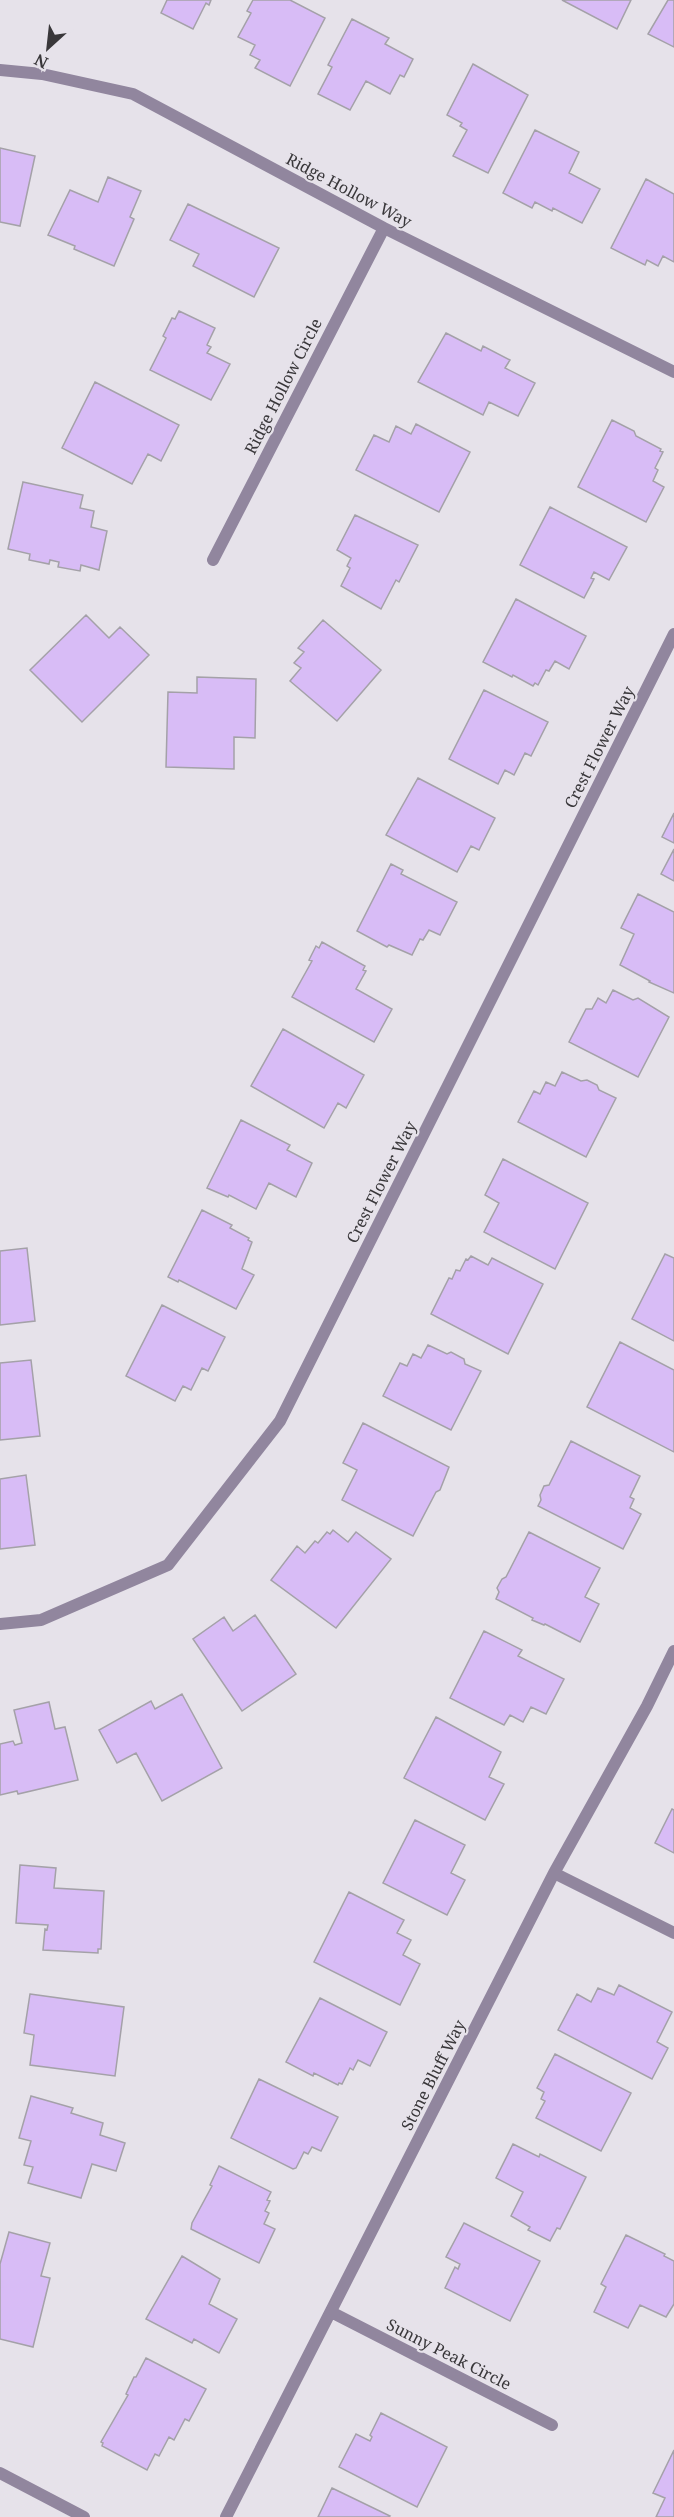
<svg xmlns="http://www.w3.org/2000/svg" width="674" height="2517" font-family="'Noto Serif',serif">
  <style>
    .building { fill: #d8bcf6; stroke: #a4a1a8; stroke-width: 1.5 }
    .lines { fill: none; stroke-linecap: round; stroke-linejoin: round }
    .street { stroke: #91869e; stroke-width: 12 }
    .labels { text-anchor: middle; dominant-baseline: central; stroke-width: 4.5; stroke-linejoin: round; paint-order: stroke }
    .street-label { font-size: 16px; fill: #39373a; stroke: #e6e2ea }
  </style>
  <rect width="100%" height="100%" fill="#e6e2ea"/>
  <path class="building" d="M167 0H211L209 5 206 3 193 29 161 13Z
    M253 0H290L325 18 290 86 255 68 260 60 250 55 255 45 238 37 251 13 247 11Z
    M562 0H631L617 29Z
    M668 0H674V47L648 34Z
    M352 19 389 38 385 44 413 59 404 77 400 75 390 94 366 81 350 110 318 94 332 67 328 65Z
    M473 64 528 95 488 173 453 156 467 130 460 126 462 123 447 115Z
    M535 130 579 152 569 173 600 189 582 223 553 208 552 211 535 202 532 208 503 193Z
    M0 148 35 156 20 226 0 222Z
    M108 177 141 191 130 217 134 219 114 266 74 249 75 246 48 235 70 190 98 202Z
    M646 179 674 194V262L663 256 658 266 647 260 645 265 611 248Z
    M188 204 279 248 254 297 193 266 199 254 170 240Z
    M179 311 215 328 207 345 211 347 207 353 230 364 211 400 150 370 166 338 163 336 172 318 175 319Z
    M446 333 481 351 483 346 510 360 505 368 535 383 518 416 489 402 483 415 418 382Z
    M95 382 179 425 161 461 148 454 132 484 62 448Z
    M612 420 634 431 636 436 661 449 660 451 663 452 655 468 658 470 653 481 664 487 646 522 578 487Z
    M416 424 470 452 439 512 356 470 374 435 389 442 396 426 411 434Z
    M23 482 83 495 80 508 94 511 91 527 107 531 99 570 81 565 80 571 58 567 59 562 50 560 49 564 29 560 30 554 8 549Z
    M550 507 627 547 609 580 594 572 591 578 594 579 584 598 520 565Z
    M355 515 418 545 399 582 396 580 381 609 341 586 350 568 347 566 351 558 337 550Z
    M516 599 586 636 569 669 555 661 549 671 546 670 538 685 535 683 533 686 513 675 512 677 483 662Z
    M86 615 109 638 120 627 149 655 82 722 30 670Z
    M323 620 381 670 337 721 290 681 301 668 294 663 304 652 298 648Z
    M197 677 256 679 255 738 234 737V769L166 767 168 692 197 693Z
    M484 690 548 722 531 756 525 753 514 775 505 770 498 784 449 759Z
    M418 778 495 818 479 850 471 846 457 872 386 835Z
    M674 813V843L662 837Z
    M674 849V881L661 874Z
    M391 864 403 870 401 874 457 902 440 935 429 930 423 940 420 939 412 955 389 945 387 947 357 931Z
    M638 894 674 912V993L649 982 650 981 620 965 634 934 621 928Z
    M322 942 365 966 363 970 366 971 356 989 392 1009 374 1042 292 997 312 961 309 960 316 946 319 948Z
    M613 990 633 1000 638 998 669 1017 638 1077 569 1042 586 1009H592L598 998 606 1003Z
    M283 1029 364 1075 346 1108 338 1103 324 1128 251 1086Z
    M562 1072 581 1081 587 1080 597 1085 599 1090 616 1098 586 1157 518 1122 534 1091 540 1094 546 1082 555 1086Z
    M241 1120 290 1145 287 1150 312 1163 296 1197 269 1183 256 1209 229 1195 228 1197 207 1188Z
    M503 1159 588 1203 555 1269 484 1232 499 1203 485 1195Z
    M202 1210 232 1225 230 1228 249 1238 248 1240 252 1242 242 1269 254 1275 236 1309 179 1280 178 1282 168 1277Z
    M27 1248 35 1321 0 1325V1251Z
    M665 1254 674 1258V1341L632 1319Z
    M471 1256 488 1265 492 1258 543 1284 508 1354 431 1314 449 1278 452 1279 456 1270 460 1271 466 1259 468 1260Z
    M162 1305 225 1337 208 1371 202 1368 191 1390 183 1386 175 1401 126 1376Z
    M620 1342 674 1370V1452L587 1407Z
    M428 1345 447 1354 451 1352 464 1359 465 1364 481 1371 451 1430 383 1396 400 1363 407 1366 413 1354 421 1358Z
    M31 1360 40 1436 0 1440V1363Z
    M363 1423 449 1467 440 1490 436 1492 413 1536 342 1500 357 1470 343 1463Z
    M571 1441 640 1476 630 1497 634 1499 630 1508 641 1514 623 1549 538 1506 541 1500 540 1495 544 1486 549 1485Z
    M26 1475 35 1545 0 1549V1479Z
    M333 1530 348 1542 356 1532 391 1559 336 1628 271 1580 297 1546 305 1553 315 1541 318 1543 327 1532 330 1534Z
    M529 1532 600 1568 585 1597 599 1604 580 1642 545 1624 544 1625 532 1620 533 1618 496 1599 499 1592 497 1588 502 1579 506 1577Z
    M255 1615 296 1674 242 1711 193 1639 224 1617 233 1631Z
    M484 1631 522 1650 518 1656 564 1679 546 1714 531 1707 523 1722 510 1715 504 1725 450 1698Z
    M182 1694 222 1768 162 1801 136 1753 117 1763 99 1730 151 1701 155 1709Z
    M49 1702 55 1729 65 1727 78 1780 18 1794 17 1791 0 1795V1744L13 1741 15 1745 22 1743 14 1710Z
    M436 1717 501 1752 489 1777 504 1784 485 1820 404 1778Z
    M672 1809 674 1810V1853L655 1843Z
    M415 1820 465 1845 451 1873 465 1880 447 1915 383 1883Z
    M20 1865 56 1868 54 1888 104 1891 101 1949H98V1953L43 1950 45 1929 47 1930 48 1925 16 1923Z
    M349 1892 404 1920 397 1933 411 1940 403 1955 420 1964 400 2005 314 1962Z
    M619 1985 672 2012 657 2042 668 2048 652 2079 558 2030 577 1994 591 2002 598 1988 614 1995Z
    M30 1994 124 2007 115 2076 30 2065 34 2035 24 2033Z
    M320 1998 387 2032 370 2066 358 2060 353 2070 350 2068 342 2084 339 2083 338 2085 314 2073 313 2076 286 2062Z
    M555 2054 631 2093 601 2151 536 2118 545 2101 541 2099 544 2092 537 2088Z
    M259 2079 338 2117 321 2151 312 2147 308 2154 304 2152 296 2168 293 2169 231 2138Z
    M31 2096 73 2108 71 2113 103 2123 100 2135 125 2143 116 2171 92 2164 81 2198 28 2183 33 2167 24 2165 31 2141 19 2138Z
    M513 2144 539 2157 540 2154 586 2177 560 2229 557 2228 550 2241 528 2230 530 2227 511 2216 523 2192 496 2178Z
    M219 2166 271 2192 267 2200 270 2201 265 2211 269 2213 264 2224 275 2229 259 2263 191 2229 192 2223 212 2186 210 2185Z
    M464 2223 540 2261 510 2321 445 2288 455 2267 458 2269 460 2264 446 2257Z
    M9 2232 50 2243 41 2276 50 2278 33 2347 0 2339V2264Z
    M626 2235 665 2254 664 2256 674 2261V2304L666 2317 640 2305 628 2328 594 2312 606 2287 601 2284Z
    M182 2256 220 2279 209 2304 237 2319 219 2353 194 2339 192 2343 146 2319Z
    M146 2358 206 2389 189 2421 185 2419 174 2440 169 2437 159 2456 155 2454 147 2470 102 2446 103 2443 101 2442 128 2395 126 2394 134 2377H136Z
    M381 2413 447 2447 417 2507 339 2467 356 2434 370 2441 372 2437 370 2435Z
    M674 2450V2517H656L665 2498 653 2493Z
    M332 2488 390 2516 389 2517H318Z"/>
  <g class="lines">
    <path class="street" d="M0 70 42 74 133 94 384 228 674 372
      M213 560 384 228
      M0 1624 41 1620 168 1565 280 1421 674 634
      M554 1873 674 1933
      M331 2312 552 2425
      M0 2473 84 2517
      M226 2517 554 1873 647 1706 674 1651"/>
  </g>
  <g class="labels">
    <g class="street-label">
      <text transform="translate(349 190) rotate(28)">Ridge Hollow Way</text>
      <text transform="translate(283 386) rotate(-63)">Ridge Hollow Circle</text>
      <text transform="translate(599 747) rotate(-63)">Crest Flower Way</text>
      <text transform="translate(381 1182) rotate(-63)">Crest Flower Way</text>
      <text transform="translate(433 2075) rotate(-63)">Stone Bluff Way</text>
      <text transform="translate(449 2354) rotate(27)">Sunny Peak Circle</text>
    </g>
  </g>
  <g transform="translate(48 48) rotate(207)" stroke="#e6e2ea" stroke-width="4.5" paint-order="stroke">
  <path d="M0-4.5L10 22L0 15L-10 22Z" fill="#39373a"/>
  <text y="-9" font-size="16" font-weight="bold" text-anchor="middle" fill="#39373a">N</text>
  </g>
</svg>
